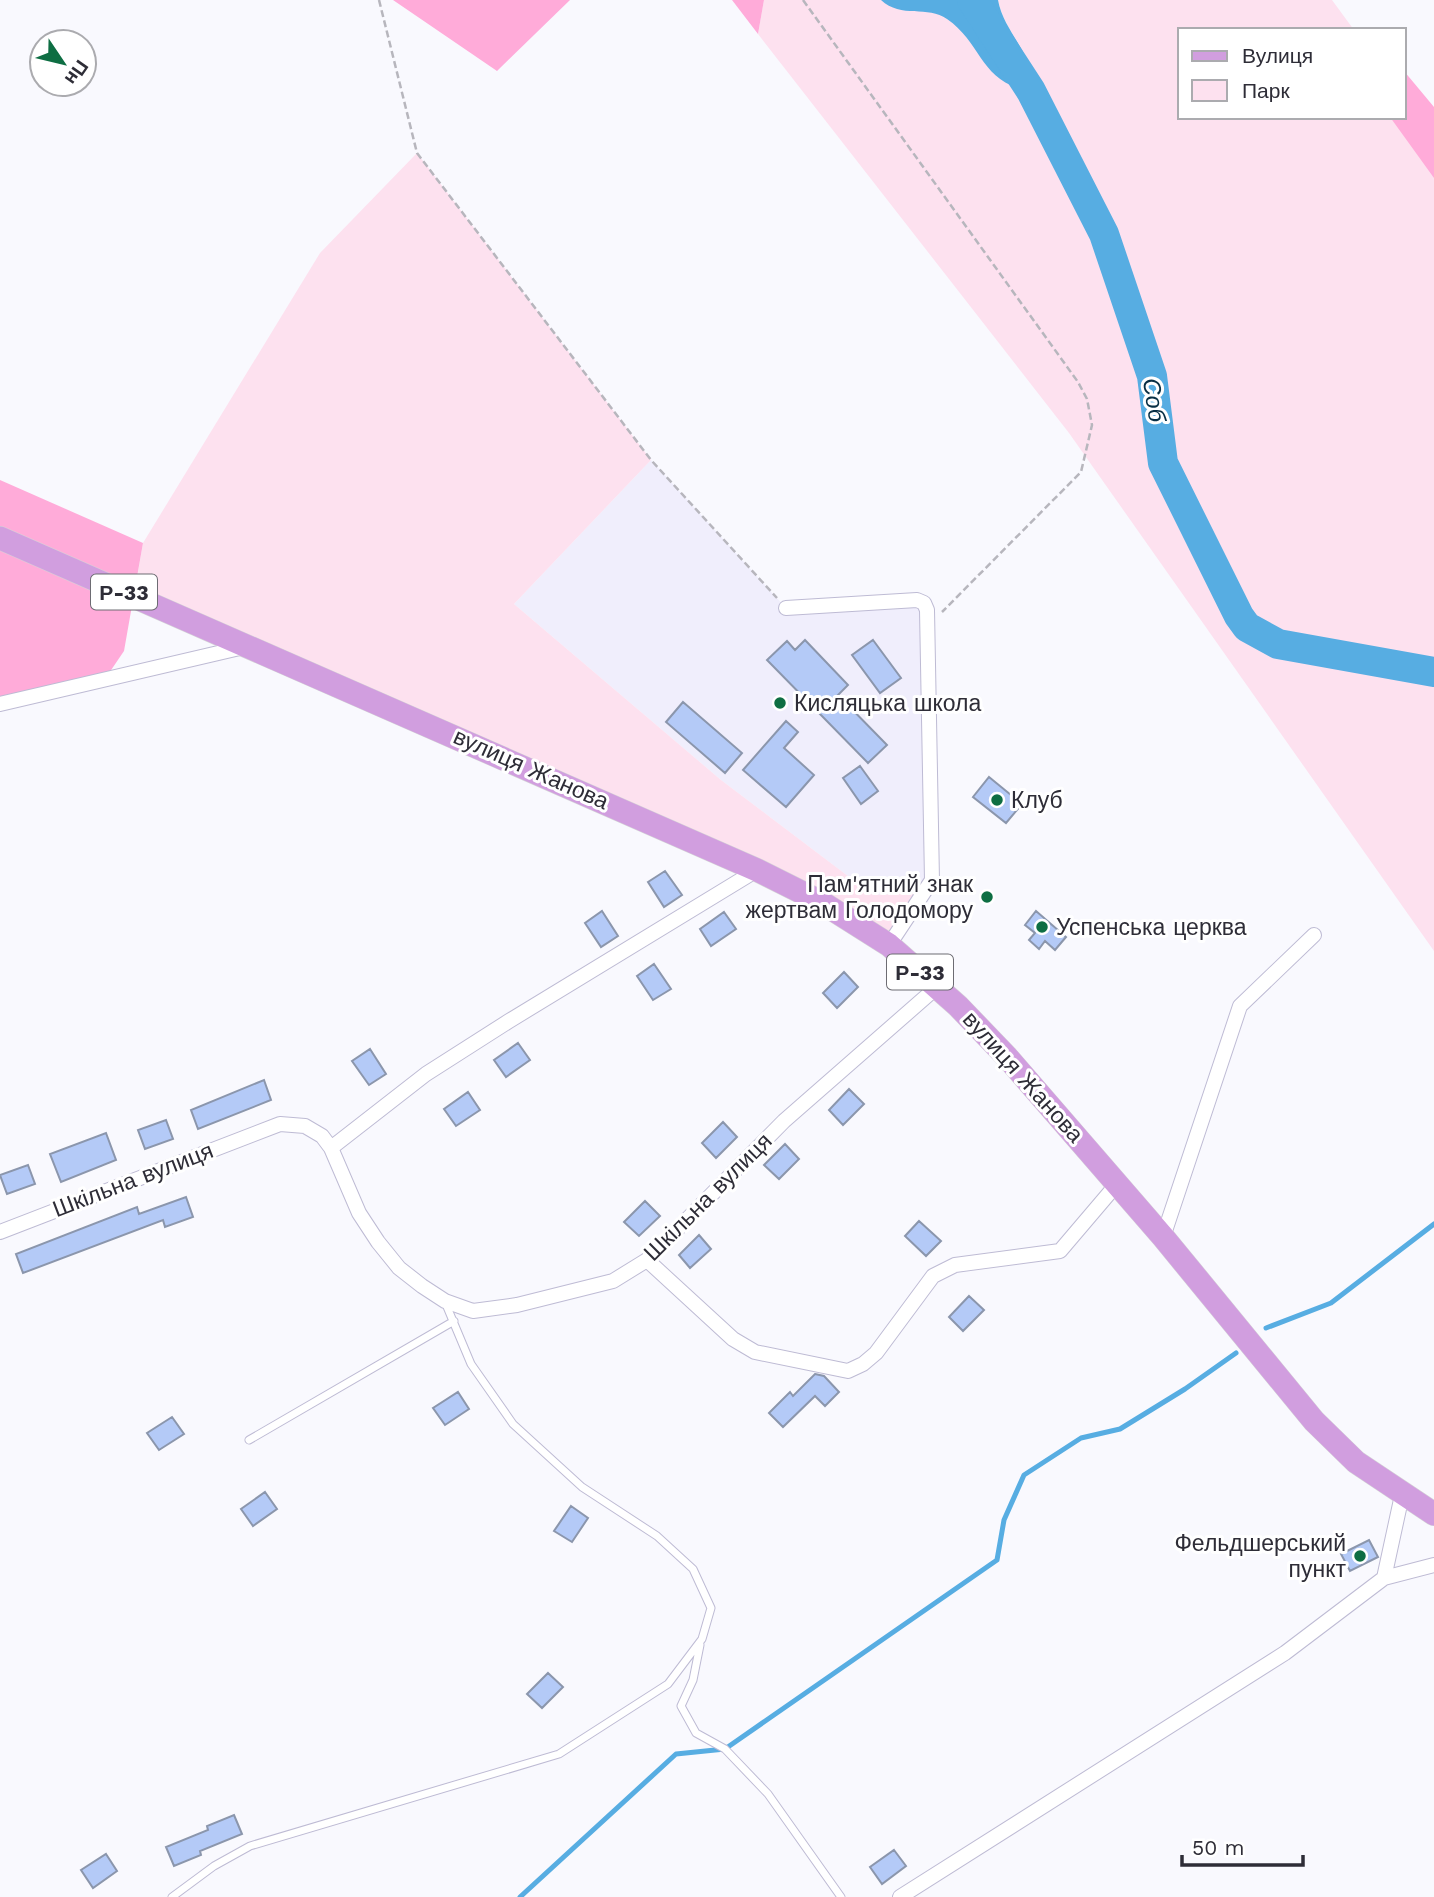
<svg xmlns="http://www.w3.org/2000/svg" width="1434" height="1897" font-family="'Work Sans',sans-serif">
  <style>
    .built { fill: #f0eefc }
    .green { fill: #fde1ef }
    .forest { fill: #ffabd9 }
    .water { fill: #57ade2 }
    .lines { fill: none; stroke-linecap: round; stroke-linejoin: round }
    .stream { stroke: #57ade2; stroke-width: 5 }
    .river { stroke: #57ade2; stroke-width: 30 }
    .building { fill: #b4caf7; stroke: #8b96ac; stroke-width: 2 }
    .service-casing { stroke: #bebbd4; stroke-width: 9 }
    .minor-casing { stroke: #bebbd4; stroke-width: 16 }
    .primary-casing { stroke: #d5d5d7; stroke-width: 24 }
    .path { stroke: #b7b6bd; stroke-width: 2.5; stroke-dasharray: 7 3.5; stroke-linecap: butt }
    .service { stroke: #fff; stroke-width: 7 }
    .minor { stroke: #fff; stroke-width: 14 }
    .primary { stroke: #d19edf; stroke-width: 23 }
    .poi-dot { fill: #0e6e43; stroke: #fff; stroke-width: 2.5 }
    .labels { text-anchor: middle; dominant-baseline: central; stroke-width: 6; stroke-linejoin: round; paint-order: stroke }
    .shield { fill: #fff; stroke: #6d6c73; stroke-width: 2 }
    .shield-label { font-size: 21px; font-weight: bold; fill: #2e2d37 }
    .poi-label { font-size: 23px; fill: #2e2d37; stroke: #fff; text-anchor: start }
    .street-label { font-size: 23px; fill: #2e2d37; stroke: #fff }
    .water-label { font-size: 24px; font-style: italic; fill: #082f45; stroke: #fff }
  </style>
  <rect width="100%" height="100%" fill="#f9f9fe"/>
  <path class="built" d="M651 460 786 608 921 601 932 880 890 894 873 895 721 780 514 604Z"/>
  <path class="green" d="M764 0H972L1031 90C1036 55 1004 33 998 0H1332L1354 30H1180V117H1404L1434 136V951L1069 433 758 34Z
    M417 153 651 460 514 604 721 780 873 895 890 894 932 880 889 945 821 902 134 596 143 543 320 253Z"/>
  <path class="forest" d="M393 0H570L497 71Z
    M732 0H764L758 34Z
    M1404 71 1434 107V178L1390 117H1404Z
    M0 480 143 543 124 651 105 679 0 704Z"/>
  <path class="water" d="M881 0H998C1004 34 1036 53 1031 91 980 83 983 44 947 19 928 5 901 19 881 0Z"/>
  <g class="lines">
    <path class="stream" d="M1266 1328 1331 1303 1434 1224
      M520 1897 676 1754 725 1749 997 1560 1004 1520 1024 1475 1081 1438 1120 1429 1185 1389 1236 1353"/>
    <path class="river" d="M972 0 1031 91 1104 234 1152 376 1163 463 1239 616 1247 627 1278 644 1434 672"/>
  </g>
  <path class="building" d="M805 640 848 685 838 695 887 745 868 763 767 660 787 641 795 650Z
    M873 640 901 678 880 693 852 655Z
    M683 702 742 753 725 773 666 722Z
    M786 721 798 732 784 748 814 775 786 807 743 770Z
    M860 766 878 791 861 804 843 778Z
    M989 777 1022 804 1006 823 973 797Z
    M665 871 682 895 664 907 648 882Z
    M602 911 618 936 601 947 585 923Z
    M1036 911 1066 937 1055 950 1045 941 1039 949 1029 940 1035 933 1025 925Z
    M724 912 736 929 711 946 700 929Z
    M654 964 671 989 653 1000 637 976Z
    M844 972 858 987 837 1008 823 993Z
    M518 1043 530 1060 506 1077 494 1060Z
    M370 1049 386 1074 369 1085 352 1061Z
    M264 1080 271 1100 198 1129 191 1110Z
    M849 1089 864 1104 843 1125 829 1110Z
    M468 1092 480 1110 456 1126 444 1109Z
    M166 1120 173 1139 145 1149 138 1130Z
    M723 1122 737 1137 716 1158 702 1143Z
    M106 1133 116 1160 61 1182 50 1154Z
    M785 1144 799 1159 779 1179 764 1165Z
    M28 1165 35 1184 7 1194 0 1175Z
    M186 1197 193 1217 165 1227 163 1220 23 1273 16 1254 137 1207 139 1214Z
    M645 1201 660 1216 639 1236 624 1222Z
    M919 1221 941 1241 926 1256 905 1236Z
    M699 1235 711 1249 690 1268 679 1255Z
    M969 1296 984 1310 963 1331 949 1317Z
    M815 1374 824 1376 839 1392 825 1406 815 1396 783 1427 769 1413 790 1392 793 1396Z
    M458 1392 469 1409 445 1425 433 1408Z
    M172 1417 184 1434 159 1450 147 1433Z
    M265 1492 277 1509 253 1526 241 1509Z
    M571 1506 588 1518 572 1542 554 1531Z
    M1369 1540 1378 1557 1350 1571 1341 1554Z
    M548 1673 563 1687 542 1708 527 1694Z
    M234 1815 242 1834 200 1851 201 1855 174 1866 166 1847 208 1830 207 1826Z
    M894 1850 906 1866 882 1884 870 1867Z
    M106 1854 117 1871 93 1888 81 1870Z"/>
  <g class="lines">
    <defs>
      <path id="service" d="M249 1440 454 1321
        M700 1645 693 1680 681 1706 696 1733 725 1749 768 1794 841 1897
        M172 1897 214 1866 250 1846 559 1754 668 1684 702 1639 711 1608 693 1569 657 1536 582 1487 513 1424 471 1364 445 1302"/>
      <path id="minor" d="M786 608 917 600 924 603 927 610 932 880 889 945
        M0 704 244 647
        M331 1148 426 1074 509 1021 757 870
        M0 1232 280 1124 305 1126 322 1136 331 1148 359 1213 378 1242 399 1268 422 1286 445 1301 473 1311 517 1305 613 1281 647 1260 784 1121 937 987
        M1163 1237 1240 1006 1314 935
        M647 1260 733 1339 755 1352 848 1371 863 1364 876 1353 933 1276 955 1265 1060 1251 1117 1184
        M1384 1578 1402 1495
        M900 1897 1285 1653 1384 1578 1434 1565"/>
      <path id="primary" d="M0 538 757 870 821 902 889 945 958 1006 1007 1057 1163 1237 1314 1421 1356 1462 1434 1514"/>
    </defs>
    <use href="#service" class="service-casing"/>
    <use href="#minor" class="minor-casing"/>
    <use href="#primary" class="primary-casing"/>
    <path class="path" d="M379 0 417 153 651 460 777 598
      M803 0 1078 382 1087 399 1092 425 1081 472 942 612"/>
    <use href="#service" class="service"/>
    <use href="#minor" class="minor"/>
    <use href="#primary" class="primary"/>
  </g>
  <g class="poi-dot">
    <circle cx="780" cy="703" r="7"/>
    <circle cx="997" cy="800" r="7"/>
    <circle cx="987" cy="897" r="7"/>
    <circle cx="1042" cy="927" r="7"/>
    <circle cx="1360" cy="1556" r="7"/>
  </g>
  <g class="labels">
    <g class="shield">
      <rect x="91" y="574.5" width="66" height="35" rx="5"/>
      <rect x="887" y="954.5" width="66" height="35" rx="5"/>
    </g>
    <g class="shield-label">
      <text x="124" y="592">Р-33</text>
      <text x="920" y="972">Р-33</text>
    </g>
    <g class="poi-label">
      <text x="794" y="703">Кисляцька школа</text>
      <text x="1011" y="800">Клуб</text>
      <text x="973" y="884" text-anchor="end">Пам'ятний знак<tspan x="973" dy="26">жертвам Голодомору</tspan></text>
      <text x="1056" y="927">Успенська церква</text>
      <text x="1346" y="1543" text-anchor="end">Фельдшерський<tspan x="1346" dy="26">пункт</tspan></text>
    </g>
    <g class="street-label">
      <text transform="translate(531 769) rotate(24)">вулиця Жанова</text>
      <text transform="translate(1023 1077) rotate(48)">вулиця Жанова</text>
      <text transform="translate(133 1180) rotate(-21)">Шкільна вулиця</text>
      <text transform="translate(708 1197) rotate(-45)">Шкільна вулиця</text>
    </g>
    <g class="water-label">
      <text transform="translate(1154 400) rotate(81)">Соб</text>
    </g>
  </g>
  <rect x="1178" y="28" width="228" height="91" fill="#ffffff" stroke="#ababaf" stroke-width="2"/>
  <rect x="1192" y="51" width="35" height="10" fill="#d19edf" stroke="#ababaf" stroke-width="2"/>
  <text x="1242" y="63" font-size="21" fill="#2e2d37">Вулиця</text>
  <rect x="1192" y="80" width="35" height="21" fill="#fde1ef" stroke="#ababaf" stroke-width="2"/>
  <text x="1242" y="98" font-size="21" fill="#2e2d37">Парк</text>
  <g transform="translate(63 63) rotate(125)"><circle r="33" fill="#ffffff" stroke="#ababaf" stroke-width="2"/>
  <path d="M0-5L12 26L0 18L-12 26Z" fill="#0e6e43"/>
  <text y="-10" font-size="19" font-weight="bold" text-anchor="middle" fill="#2e2d37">Пн</text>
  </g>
  <path d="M1182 1855v10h121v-10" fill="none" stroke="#2e2d37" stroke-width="3.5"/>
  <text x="1192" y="1855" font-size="21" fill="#2e2d37" stroke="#ffffff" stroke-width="5" paint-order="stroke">50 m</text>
</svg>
